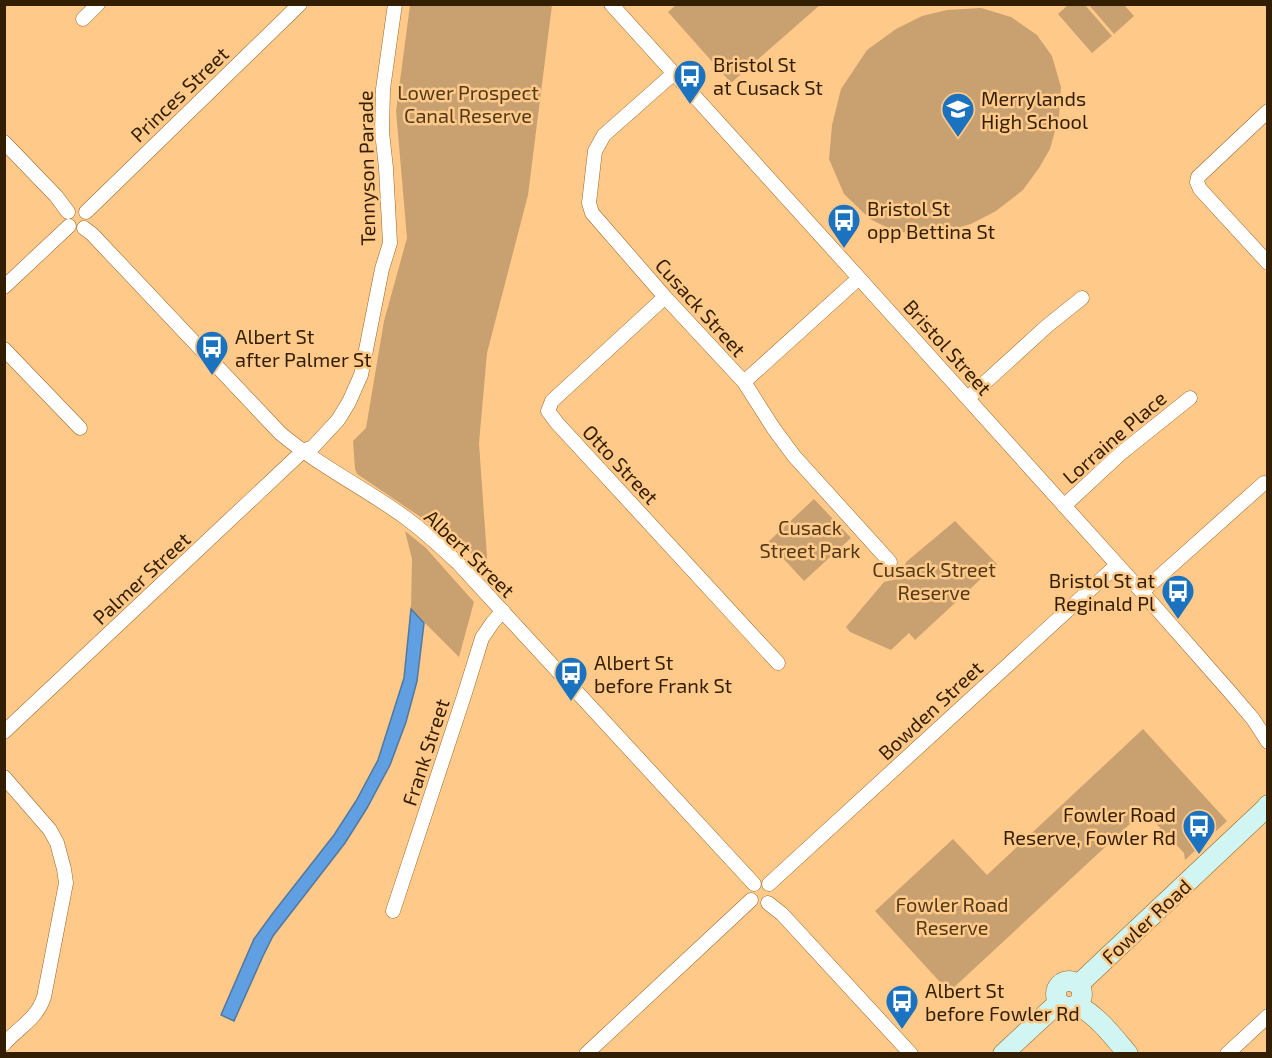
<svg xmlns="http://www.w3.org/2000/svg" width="1272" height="1058" font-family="'Exo 2',sans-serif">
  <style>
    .green { fill: #c9a171 }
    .water { fill: #609fe1; stroke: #52789e; stroke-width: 1.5 }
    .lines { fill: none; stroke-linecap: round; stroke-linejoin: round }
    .street-casing { stroke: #986827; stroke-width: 15 }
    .secondary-casing { stroke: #986827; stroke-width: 21 }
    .street { stroke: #fff; stroke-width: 14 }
    .secondary { stroke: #d1f5f3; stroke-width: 20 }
    .labels { text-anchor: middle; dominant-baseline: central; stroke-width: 5; stroke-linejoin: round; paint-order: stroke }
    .poi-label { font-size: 20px; fill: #321e03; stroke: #ffc989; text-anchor: start }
    .park-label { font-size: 20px; fill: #523918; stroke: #ffc989 }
    .street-label { font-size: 20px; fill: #321e03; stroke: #ffc989 }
  </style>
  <rect width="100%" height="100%" fill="#ffc989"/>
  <path class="green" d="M410 5H552L528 195 487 353 479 443 487 557 484 566 462 545 357 474 355 469 353 441 366 428 384 321 407 238 396 111Z
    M676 5V4L820 5 731 83 668 12Z
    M1068 5H1085L1112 36 1092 53 1058 14Z
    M1089 5H1124L1134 16 1114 34Z
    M981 8 1011 17 1037 35 1052 56 1061 87 1059 117 1050 149 1039 168 1023 190 996 211 971 224 939 233 896 232 870 219 844 194 829 159 832 125 841 89 867 50 896 29 922 16 947 10Z
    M814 499 851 538 804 581 768 542Z
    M955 521 997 564 915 640 909 633 891 650 850 632 846 627 884 582 897 579 903 571 906 562Z
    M405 531 426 548 474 602 459 657 411 609 412 559Z
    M1143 729 1227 821 1185 860 1184 853 1144 811 949 992 875 911 953 839 987 875Z"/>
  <path class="water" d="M411 609 424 623 417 681 406 722 390 765 367 808 345 843 273 936 263 956 234 1021 221 1015 254 939 273 913 334 835 356 801 378 760 404 678Z"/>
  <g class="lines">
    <defs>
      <path id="street" d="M611 4 859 278 1142 592 1230 692 1253 719 1268 742
        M83 19 98 4
        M673 74 604 135 595 151 589 203 592 213 665 297 744 382 774 429 794 456 890 562
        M1268 111 1198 177 1197 182 1200 189 1268 263
        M4 142 56 196 68 212
        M86 212 300 4
        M84 228 92 234 280 433C319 466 365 488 406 518 425 532 441 547 458 563L754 884
        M4 287 69 226
        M665 297 552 401 548 411 557 423 778 663
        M4 349 80 428
        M744 382 859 278
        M968 398 1047 326 1082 298
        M1064 506 1120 454 1190 398
        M1142 592 1264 483
        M4 732 303 451 313 447 338 420 349 402 361 375 382 269 390 243 386 168 382 132 383 89 395 4
        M4 777 50 830 57 843 64 869 66 883 44 997C37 1019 19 1027 4 1044
        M769 884 1117 565
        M768 903 782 914 911 1054
        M393 911 464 696 482 638 493 622 503 611
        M586 1054 751 900
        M1227 1054 1268 1016"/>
      <path id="secondary" d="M1056 994a13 13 0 1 1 26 0a13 13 0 1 1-26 0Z
        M1078 985 1266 808 1268 805
        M1077 1005C1098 1016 1113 1036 1128 1054
        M1003 1054 1059 1002"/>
    </defs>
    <use href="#street" class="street-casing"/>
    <use href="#secondary" class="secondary-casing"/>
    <use href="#street" class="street"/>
    <use href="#secondary" class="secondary"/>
  </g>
  <defs>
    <symbol id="bus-pin" viewBox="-11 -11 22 30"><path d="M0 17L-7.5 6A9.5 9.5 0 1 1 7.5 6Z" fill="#1b72bf" stroke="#ffc989"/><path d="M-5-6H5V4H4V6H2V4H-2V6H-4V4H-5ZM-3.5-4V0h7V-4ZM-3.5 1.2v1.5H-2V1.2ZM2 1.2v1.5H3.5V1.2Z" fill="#fff"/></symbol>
    <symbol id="school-pin" viewBox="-11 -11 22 30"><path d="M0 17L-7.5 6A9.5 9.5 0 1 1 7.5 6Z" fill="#1b72bf" stroke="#ffc989"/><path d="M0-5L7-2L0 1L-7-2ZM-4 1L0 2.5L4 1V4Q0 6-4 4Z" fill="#fff"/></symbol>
  </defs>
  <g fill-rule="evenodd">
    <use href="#bus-pin" x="671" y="57" width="38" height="52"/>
    <use href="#school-pin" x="939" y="90" width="38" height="52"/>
    <use href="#bus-pin" x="825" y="201" width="38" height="52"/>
    <use href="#bus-pin" x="193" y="328" width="38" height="52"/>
    <use href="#bus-pin" x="1159" y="572" width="38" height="52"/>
    <use href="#bus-pin" x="552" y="654" width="38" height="52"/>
    <use href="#bus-pin" x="1180" y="807" width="38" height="52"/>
    <use href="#bus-pin" x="883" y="982" width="38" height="52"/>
  </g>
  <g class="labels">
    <g class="poi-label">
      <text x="713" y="64">Bristol St<tspan x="713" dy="23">at Cusack St</tspan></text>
      <text x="981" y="98">Merrylands<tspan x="981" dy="23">High School</tspan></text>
      <text x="867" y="208">Bristol St<tspan x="867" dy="23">opp Bettina St</tspan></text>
      <text x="235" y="336">Albert St<tspan x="235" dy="23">after Palmer St</tspan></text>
      <text x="1155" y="580" text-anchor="end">Bristol St at<tspan x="1155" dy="23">Reginald Pl</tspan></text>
      <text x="594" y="662">Albert St<tspan x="594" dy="23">before Frank St</tspan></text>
      <text x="1176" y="814" text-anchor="end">Fowler Road<tspan x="1176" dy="23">Reserve, Fowler Rd</tspan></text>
      <text x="925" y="990">Albert St<tspan x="925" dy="23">before Fowler Rd</tspan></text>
    </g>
    <g class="park-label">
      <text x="468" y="92">Lower Prospect<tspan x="468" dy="23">Canal Reserve</tspan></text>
      <text x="810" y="527">Cusack<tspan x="810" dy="23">Street Park</tspan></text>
      <text x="934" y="569">Cusack Street<tspan x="934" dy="23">Reserve</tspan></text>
      <text x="952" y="904">Fowler Road<tspan x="952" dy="23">Reserve</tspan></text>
    </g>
    <g class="street-label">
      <text transform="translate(179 94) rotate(-44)">Princes Street</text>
      <text transform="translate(366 168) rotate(-91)">Tennyson Parade</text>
      <text transform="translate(701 307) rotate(48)">Cusack Street</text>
      <text transform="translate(948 347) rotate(48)">Bristol Street</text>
      <text transform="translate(1114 437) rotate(-41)">Lorraine Place</text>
      <text transform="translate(621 464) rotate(47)">Otto Street</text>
      <text transform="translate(470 553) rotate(44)">Albert Street</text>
      <text transform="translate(141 578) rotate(-43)">Palmer Street</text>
      <text transform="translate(930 710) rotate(-43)">Bowden Street</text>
      <text transform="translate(425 752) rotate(-72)">Frank Street</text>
      <text transform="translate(1146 921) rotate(-43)">Fowler Road</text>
    </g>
  </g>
  <rect width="1272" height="1058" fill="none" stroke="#321e03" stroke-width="12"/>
</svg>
